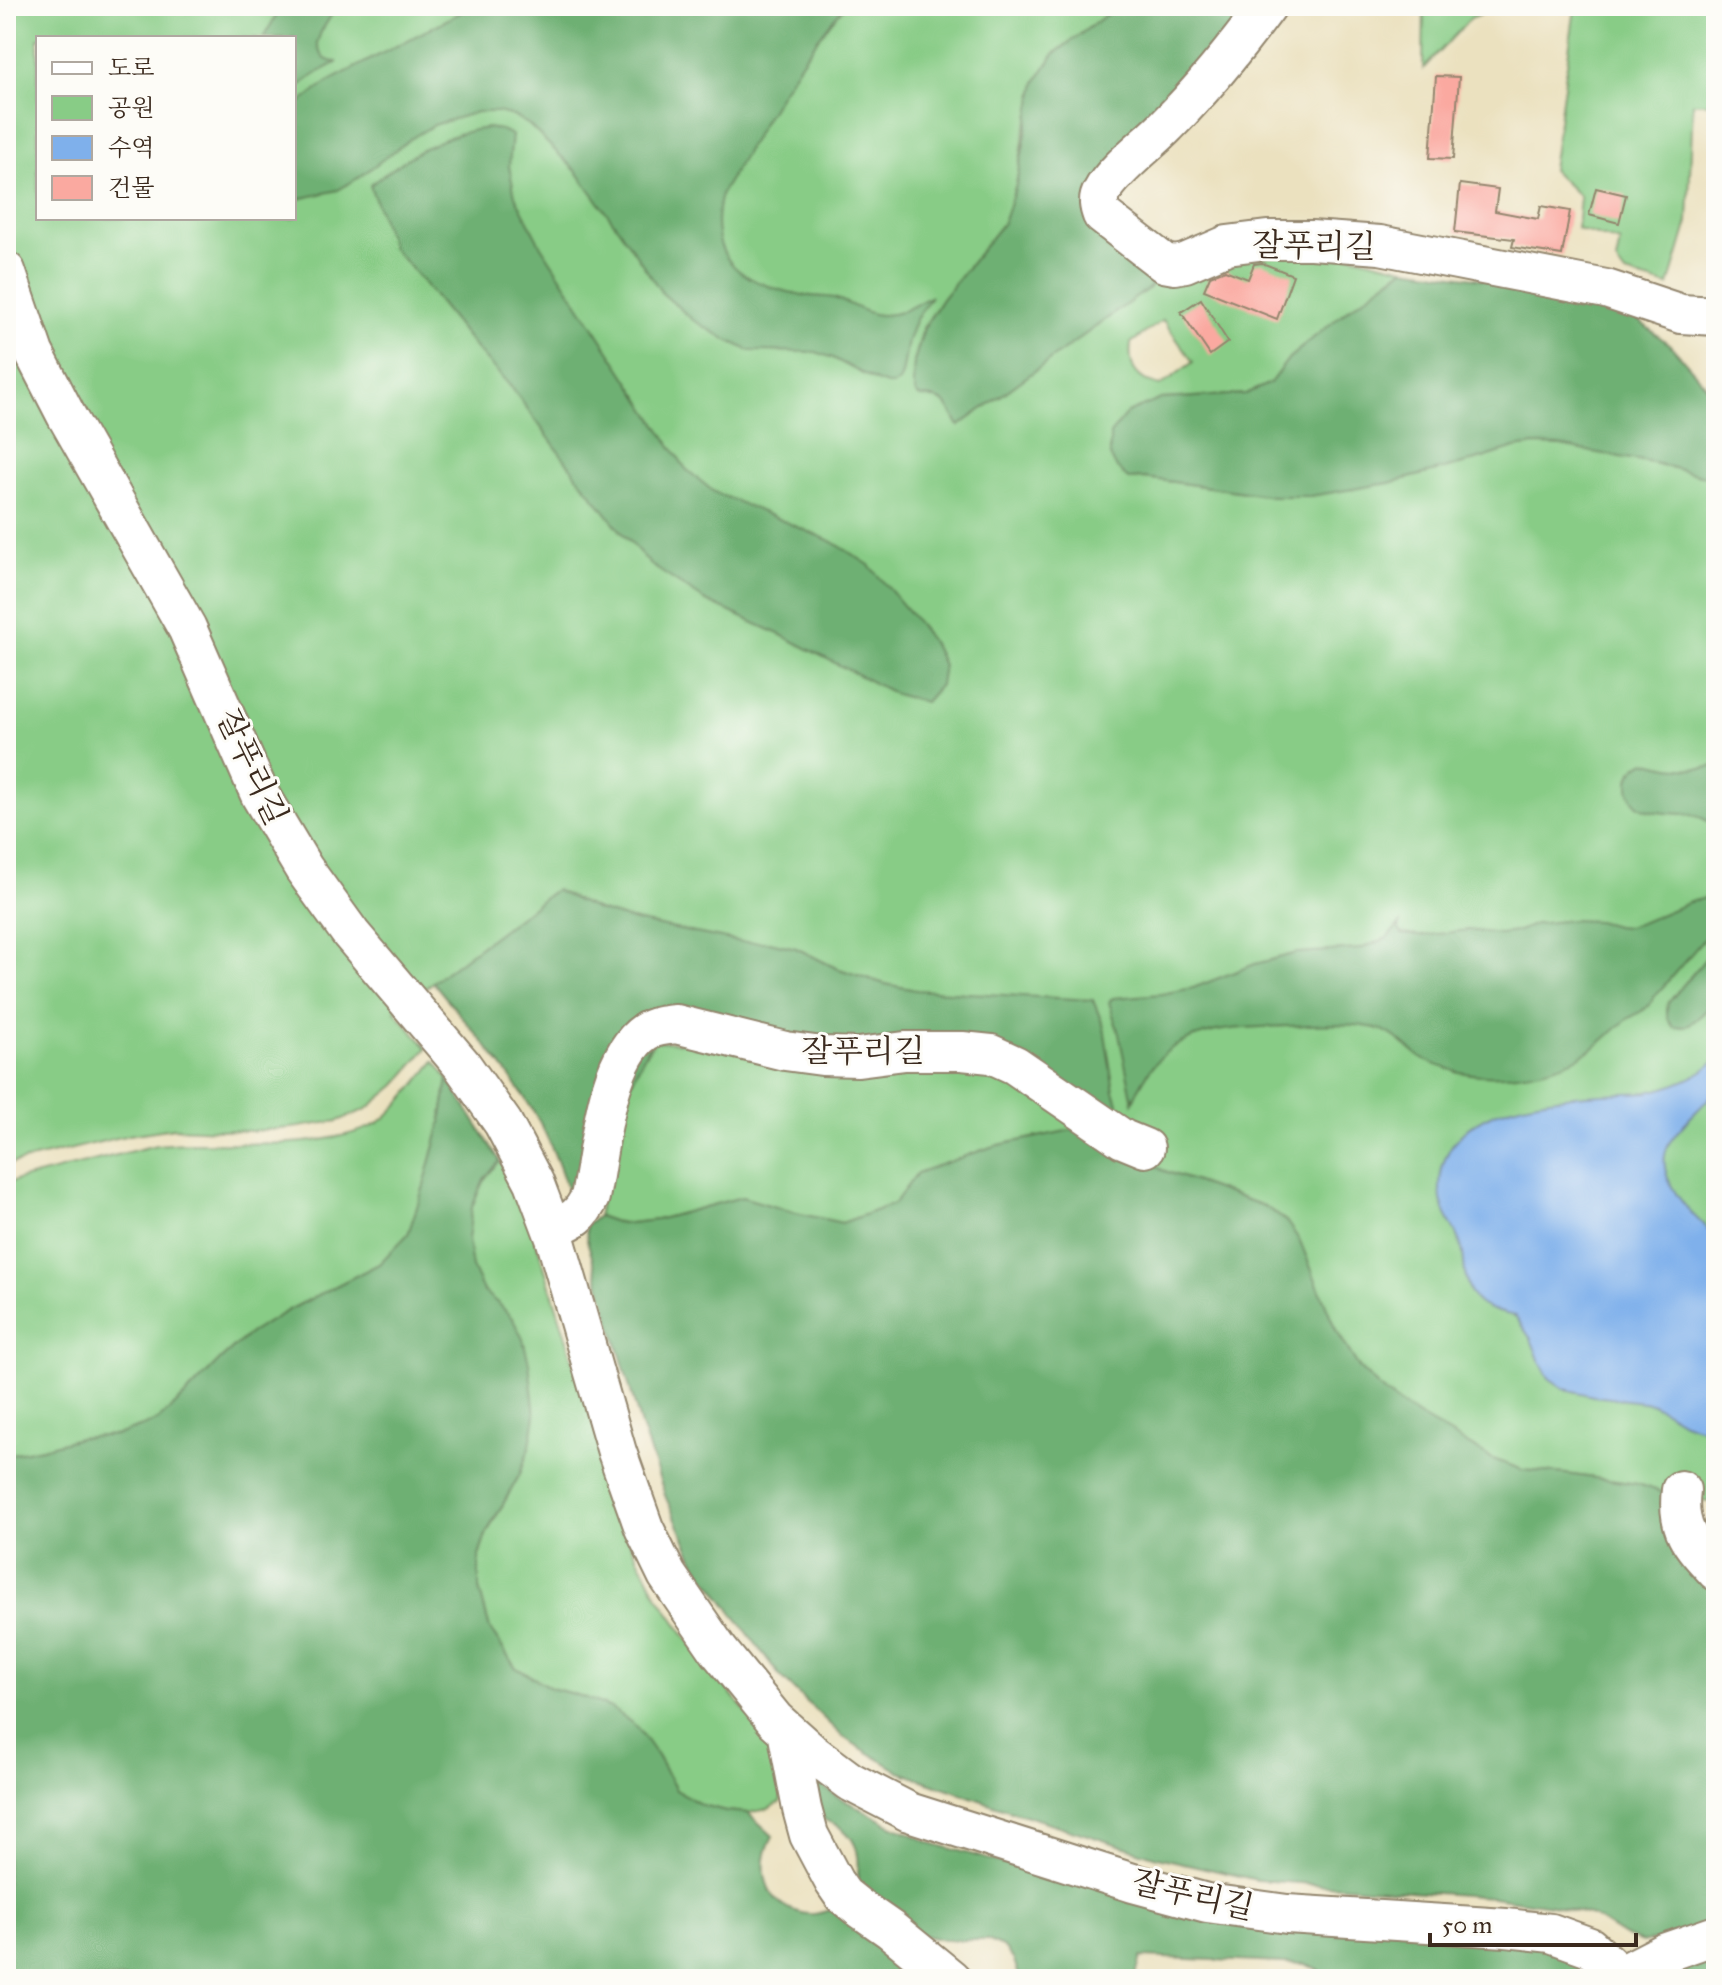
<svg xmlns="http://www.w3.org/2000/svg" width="1722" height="1985" font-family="'IM FELL Great Primer','Noto Serif KR',serif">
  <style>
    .green { fill: #88cc86; stroke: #627b52; stroke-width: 2; fill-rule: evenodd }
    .forest { fill: #6eb073; stroke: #546d48; stroke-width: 2 }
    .water { fill: #7fb0eb; stroke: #5d6d84; stroke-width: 2 }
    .building { fill: #faa9a0 }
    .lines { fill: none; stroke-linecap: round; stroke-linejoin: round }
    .minor-casing { stroke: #93866e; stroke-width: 42 }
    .minor { stroke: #fff; stroke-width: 38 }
    .labels { text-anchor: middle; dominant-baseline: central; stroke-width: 6; stroke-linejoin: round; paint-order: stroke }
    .street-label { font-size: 32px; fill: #3b2a1e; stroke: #fdfcf7 }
  </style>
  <rect width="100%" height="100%" fill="#fdfcf7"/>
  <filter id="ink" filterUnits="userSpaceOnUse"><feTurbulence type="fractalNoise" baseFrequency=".0125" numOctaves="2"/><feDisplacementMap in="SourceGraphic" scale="16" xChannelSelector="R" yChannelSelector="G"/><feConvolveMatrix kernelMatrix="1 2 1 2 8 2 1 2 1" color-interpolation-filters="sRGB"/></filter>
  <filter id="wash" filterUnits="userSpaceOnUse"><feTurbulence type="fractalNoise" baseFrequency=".006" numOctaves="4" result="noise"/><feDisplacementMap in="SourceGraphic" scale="32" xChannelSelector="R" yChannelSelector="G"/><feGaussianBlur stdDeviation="1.8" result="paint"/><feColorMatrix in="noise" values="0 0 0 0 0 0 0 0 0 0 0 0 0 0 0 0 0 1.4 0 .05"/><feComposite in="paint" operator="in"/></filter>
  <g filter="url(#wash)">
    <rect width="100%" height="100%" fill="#ebe1bf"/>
    <path class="green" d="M6 6H1118L1054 54 1025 129 1016 185 1003 223 942 299 923 328 914 362 913 384 947 405 959 426 1148 288 1157 275 1309 245 1404 268 1345 312 1289 358 1270 383 1246 394 1161 399 1129 479 1145 478 1273 496 1389 483 1463 464 1515 448 1534 445H1560L1658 464 1716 479V1502L1696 1501 1673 1496 1637 1484 1566 1474 1523 1470 1493 1459 1418 1416 1386 1394 1360 1369 1336 1330 1300 1242 1286 1221 1264 1206 1162 1170 1141 1156 1126 1130 1114 1091 916 990 885 984 836 968 796 948 769 942H741L639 922 597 910 555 890 395 1011 427 1048 396 1085 367 1109 338 1121 292 1128 250 1131 174 1128 129 1135 6 1165ZM38 38H294V218H38ZM1163 320 1193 362 1160 386C1136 380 1128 367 1131 343Z
      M1424 6H1499L1471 18 1423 69Z
      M1574 6H1716V103H1693L1688 222 1669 286 1625 274 1616 262 1620 242 1577 229 1580 197 1552 170 1575 8Z
      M655 1041 996 1067 1086 1127 994 1146 917 1173 894 1204 842 1223 796 1213 742 1197 656 1220 621 1224 598 1216 621 1089Z
      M435 1061 448 1079 441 1123 424 1186 408 1235 379 1264 289 1310 250 1333 221 1359 183 1398 157 1421 117 1435 79 1438 42 1448 6 1455V1183L156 1145C217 1138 279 1151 341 1136 354 1133 370 1129 381 1121 399 1107 420 1079 435 1061Z
      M500 1161 530 1221 629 1540 657 1595 693 1647 740 1705 770 1737 786 1790 780 1802 768 1809 748 1813 726 1811 702 1805 676 1790 657 1756 584 1697 551 1688 515 1667 490 1629 479 1589V1556L487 1533 520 1474 501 1306C495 1301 487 1296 482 1289 461 1259 465 1210 484 1180 488 1173 495 1167 500 1161Z"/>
    <path class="forest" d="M282 6H337L321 32 317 43C322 56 323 62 338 62L319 72 294 90V38H263Z
      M473 6H845C795 61 759 131 721 194 704 262 744 284 803 295 813 297 824 296 834 298 848 302 860 311 874 314 895 319 913 306 931 296L915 321 908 341 902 375 899 382 894 385H887L876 381 833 358 816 352 751 351 729 341 693 320 662 293 620 231 577 172 528 124 513 116 498 112H477L434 125 410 139 358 178 338 190 294 200V107L331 80Z
      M1118 6H1258L1096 190 1157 275 1149 288 959 426C947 405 947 397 920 397L916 394 913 384 914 362 924 328 942 299 1003 223 1016 185 1036 82 1054 54Z
      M488 128 501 130 512 135 509 166 515 196 541 246 686 469 714 492 833 542 869 565 914 618 933 644 943 665 940 685 925 702 895 694 781 635 706 601 651 565 623 534 578 477 511 387 478 351 412 269 392 248 370 185C406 158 442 132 488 128Z
      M1405 268 1608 297 1670 345 1710 390 1716 391V479L1658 464 1560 446 1534 445 1515 448 1463 464 1389 483 1311 496H1273L1145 478 1128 479 1116 467 1110 456V434L1127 413 1161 399 1246 394 1270 383 1289 358 1345 312Z
      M1646 761C1670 769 1691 771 1716 766V827C1711 823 1705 819 1699 817 1676 809 1631 822 1629 786 1628 773 1635 766 1646 761Z
      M555 890 597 910 639 922 741 942H769L796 948 836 968 885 984 916 990 1093 1000 1104 1027 1114 1091 1126 1130 1019 1061 841 1049 664 1014 573 1205C562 1174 552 1143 535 1114 507 1067 468 1025 433 982Z
      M1713 896H1716V925L1655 996C1646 1013 1638 1011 1624 1022 1611 1032 1600 1045 1586 1053 1551 1074 1488 1082 1449 1069 1440 1066 1429 1063 1421 1058 1407 1048 1393 1032 1376 1028 1349 1022 1318 1025 1290 1026 1266 1027 1241 1027 1217 1031 1202 1034 1185 1040 1172 1048 1154 1060 1140 1083 1133 1102L1119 1034 1109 1002 1113 998 1161 994 1193 988 1255 964 1297 953 1360 949 1387 938 1400 924 1399 929 1402 934 1421 936 1468 930 1500 934 1516 932 1535 924 1571 920 1597 921 1615 926 1627 927 1640 923 1690 902Z
      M1716 946V1001C1703 1012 1692 1029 1674 1027 1666 1019 1666 1013 1668 1003Z
      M448 1079 500 1161 484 1179 472 1207 468 1240 472 1267 483 1291 501 1306 513 1319 523 1339 529 1363 535 1416 530 1445 520 1474 487 1532 479 1556V1589L490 1629 515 1667 551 1688 584 1697 611 1708 636 1726 657 1756 676 1790 702 1805 726 1811 748 1813 773 1836C756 1866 764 1905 802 1913 813 1916 824 1912 834 1909L935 1979H6V1455L42 1448 79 1438 117 1435 157 1421 183 1398 221 1359 250 1333 289 1310 379 1264 408 1234 424 1186 441 1123Z
      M1086 1127 1141 1156 1162 1170 1264 1206 1286 1221 1300 1241 1336 1330 1360 1369 1386 1394 1418 1416 1493 1459 1523 1470 1566 1474 1638 1484 1673 1496 1716 1588V1926L1642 1943 1624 1936 1592 1916 1552 1905 1492 1897 1257 1880 1157 1857 1011 1811 900 1772 843 1737 780 1676 696 1564 666 1498 641 1426 587 1240 586 1226 598 1216 621 1224 656 1220 742 1197 796 1213 842 1223 894 1204 917 1173 994 1146Z
      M803 1772 836 1796 887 1823 931 1843 1069 1882 1552 1945 1604 1979H1325L1321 1971 1305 1964 1141 1957 1135 1979H1020L1014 1960 1004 1948 988 1940H944L921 1935 856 1885C865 1847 851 1825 814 1817Z
      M1716 1945V1979H1676L1675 1966Z"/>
    <path class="water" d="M1716 1061V1090C1702 1108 1682 1123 1670 1142 1649 1175 1693 1217 1716 1236V1429L1698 1427 1683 1422 1651 1403 1593 1396 1565 1389 1549 1378 1540 1362 1531 1339 1515 1316C1485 1309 1470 1306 1465 1273 1464 1266 1464 1256 1462 1249 1457 1229 1441 1214 1440 1192 1436 1091 1579 1096 1647 1092 1672 1087 1696 1078 1716 1061Z"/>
    <g id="blocks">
      <path class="building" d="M1436 76 1459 77 1453 159 1430 158Z
        M1460 184 1498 189 1495 211 1538 219 1541 206 1570 211 1562 255 1512 247 1514 239 1455 232Z
        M1596 188 1626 195 1619 223 1589 215Z
        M1262 263 1293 275 1277 319 1204 290 1210 276 1225 270 1248 279 1254 264Z
        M1201 299 1228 342 1210 355 1181 312Z"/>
    </g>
  </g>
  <g filter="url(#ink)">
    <use href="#blocks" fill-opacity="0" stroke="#93866e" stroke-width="2"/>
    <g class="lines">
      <defs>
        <path id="minor" d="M1267 6C1236 48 1204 88 1167 125 1150 143 1112 171 1102 192 1097 200 1099 207 1102 215L1164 263 1175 265 1185 263 1227 245 1267 240H1311L1380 245 1606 289 1681 314 1716 316
          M6 271 34 353 66 415 187 628 260 795 304 869 351 934 462 1065 503 1123 534 1182 555 1238 617 1452 644 1528 667 1575 719 1651 775 1720 812 1753 851 1782 909 1812 1133 1883 1207 1903 1287 1914 1506 1928 1551 1933 1590 1947 1624 1979
          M552 1229C572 1220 580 1218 590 1197 600 1151 605 1059 645 1032 654 1026 665 1025 676 1024L785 1051 822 1056 858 1057 905 1051H962L991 1054 1015 1065 1123 1139 1145 1148
          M1681 1490C1676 1529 1691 1544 1716 1571
          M787 1731 802 1809 809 1835 834 1882 843 1895 858 1907 891 1930 951 1979
          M1621 1975 1664 1953 1716 1935"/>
      </defs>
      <use href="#minor" class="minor-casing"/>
      <use href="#minor" class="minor"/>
    </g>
  </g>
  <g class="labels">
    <g class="street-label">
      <text transform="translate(1314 246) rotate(1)">잘푸리길</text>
      <text transform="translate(252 767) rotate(65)">잘푸리길</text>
      <text x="863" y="1051">잘푸리길</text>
      <text transform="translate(1193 1895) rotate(13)">잘푸리길</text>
    </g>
  </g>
  <rect width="1722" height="1985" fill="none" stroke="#fdfcf7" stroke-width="32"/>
  <rect x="36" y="36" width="260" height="184" fill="#fdfcf7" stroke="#afa8a0" stroke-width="2"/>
  <rect x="52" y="62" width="40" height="12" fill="#ffffff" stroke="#afa8a0" stroke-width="2"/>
  <text x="108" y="76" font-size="24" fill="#3b2a1e">도로</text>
  <rect x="52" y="96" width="40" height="24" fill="#88cc86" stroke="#afa8a0" stroke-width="2"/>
  <text x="108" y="116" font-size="24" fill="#3b2a1e">공원</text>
  <rect x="52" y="136" width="40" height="24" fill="#7fb0eb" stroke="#afa8a0" stroke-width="2"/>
  <text x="108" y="156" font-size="24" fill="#3b2a1e">수역</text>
  <rect x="52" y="176" width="40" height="24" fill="#faa9a0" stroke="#afa8a0" stroke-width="2"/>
  <text x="108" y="196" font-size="24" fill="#3b2a1e">건물</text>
  <path d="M1430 1933v12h206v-12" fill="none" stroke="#3b2a1e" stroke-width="4"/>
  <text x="1442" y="1933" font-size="24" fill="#3b2a1e" stroke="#fdfcf7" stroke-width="6" paint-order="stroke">50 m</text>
</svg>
